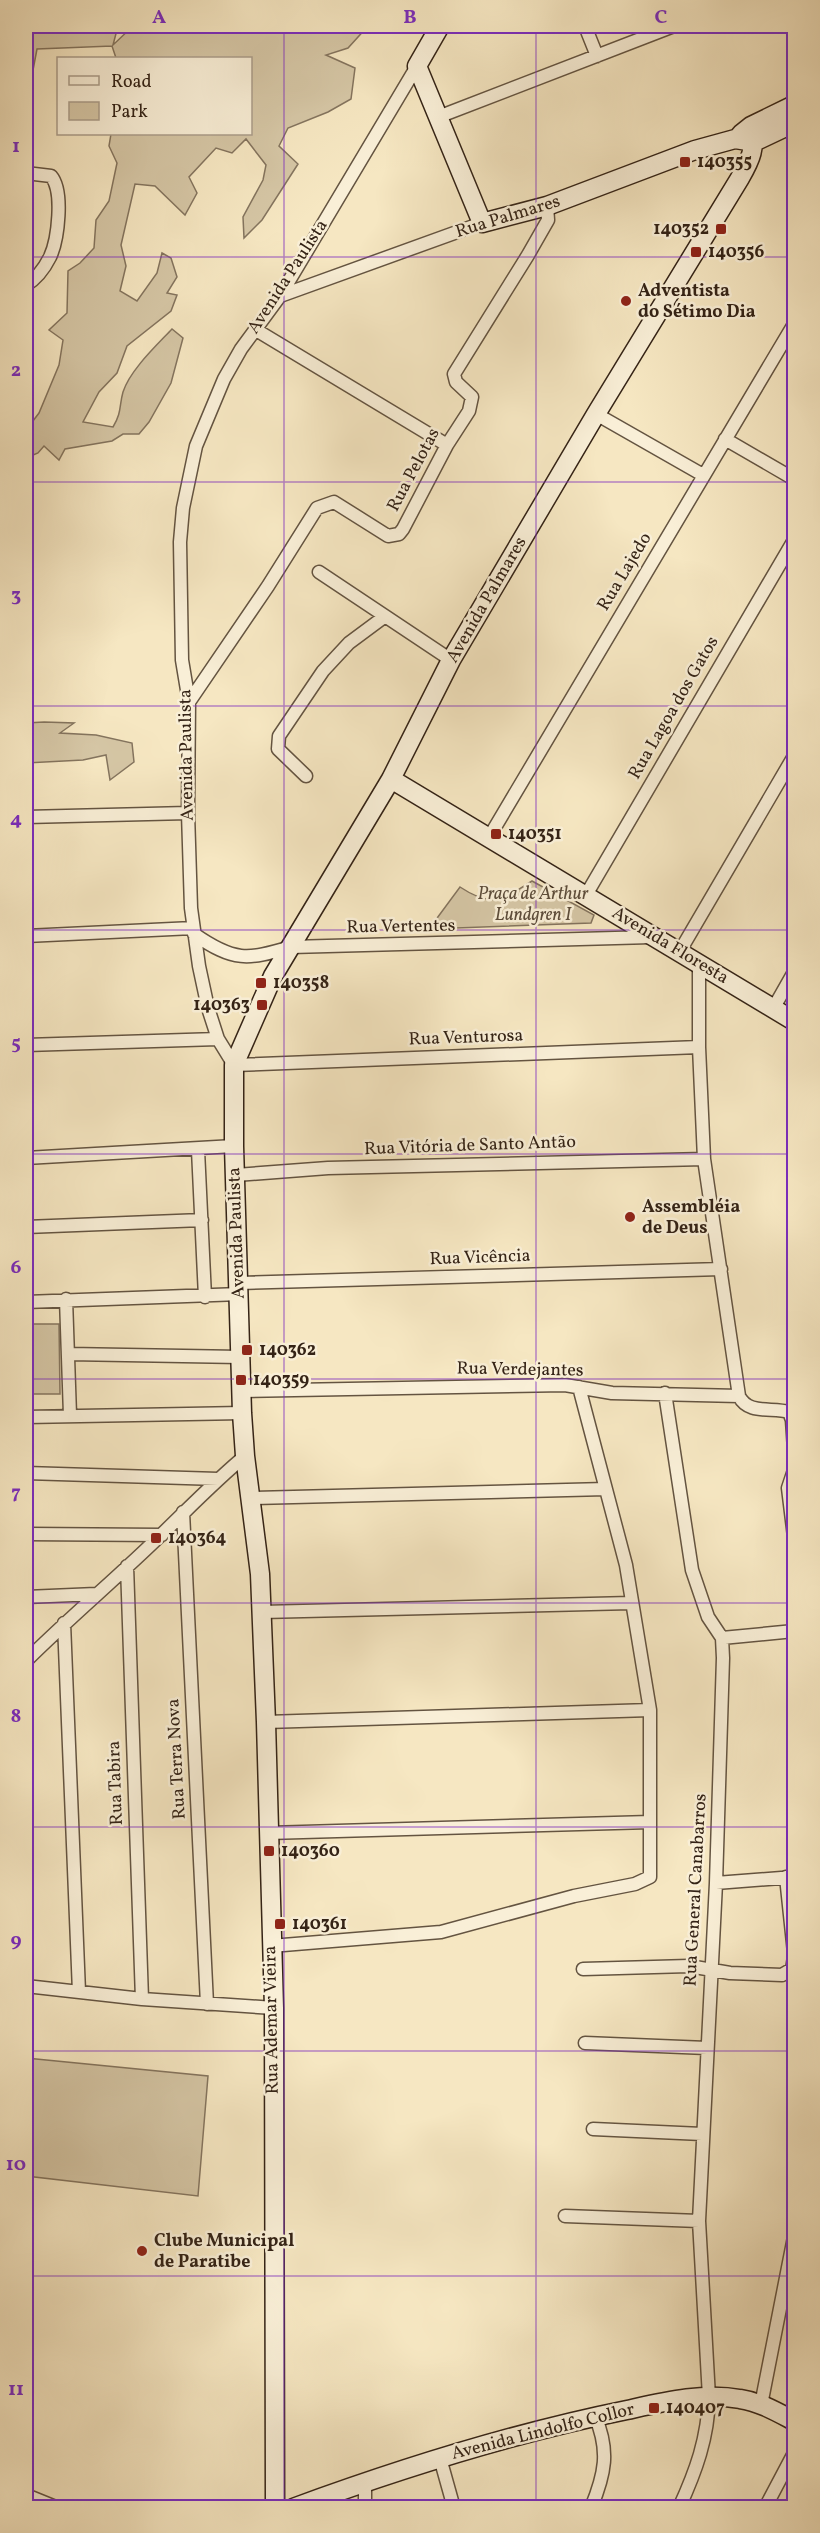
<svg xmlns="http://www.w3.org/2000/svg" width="820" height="2533" font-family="Vollkorn,serif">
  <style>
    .green { fill: #d5c6a5; stroke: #84745e; stroke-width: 1.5 }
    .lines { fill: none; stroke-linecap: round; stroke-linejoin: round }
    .street-casing { stroke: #645441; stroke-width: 15 }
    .secondary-casing { stroke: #342316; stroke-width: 21 }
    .street { stroke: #f9efd7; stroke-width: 12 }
    .secondary { stroke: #f9efd7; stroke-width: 18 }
    .grid { fill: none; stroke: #7b2cbf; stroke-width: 1.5; stroke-opacity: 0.55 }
    .poi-dot { fill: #8f2418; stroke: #f9efd7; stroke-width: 2 }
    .labels { text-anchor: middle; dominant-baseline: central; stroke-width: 5; stroke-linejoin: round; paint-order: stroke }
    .poi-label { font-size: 18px; font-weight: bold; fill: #342316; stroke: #f9efd7; text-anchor: start }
    .street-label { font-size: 18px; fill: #342316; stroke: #f9efd7 }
    .park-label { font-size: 18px; font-style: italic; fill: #5c4c3a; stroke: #f9efd7 }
    .neatline { fill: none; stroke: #7b2cbf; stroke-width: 2 }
    .grid-label { font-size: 20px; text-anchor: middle; font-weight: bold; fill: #7b2cbf }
  </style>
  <rect width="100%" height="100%" fill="#f6e7c2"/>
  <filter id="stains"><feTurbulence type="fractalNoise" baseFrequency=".00333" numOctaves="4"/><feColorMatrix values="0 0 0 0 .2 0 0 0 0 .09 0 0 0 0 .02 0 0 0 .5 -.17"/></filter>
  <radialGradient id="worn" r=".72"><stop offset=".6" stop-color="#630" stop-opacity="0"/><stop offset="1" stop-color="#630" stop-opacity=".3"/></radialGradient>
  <path class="green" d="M41 26H118L113 45 133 26H368L348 48 326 55 355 68 351 99 328 112 288 128 279 146 298 164 262 220 244 238 243 217 263 180 266 165 246 139 232 153 216 148 189 177 197 193 185 215 155 186 135 184 121 245 126 266 120 291 137 301 157 273 162 253 171 258 177 277 167 293 177 295 171 311 127 346 117 373 99 392 83 422 113 427C122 412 119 406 123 392 130 370 157 345 172 329L183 338 171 383 149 422 139 434H123L112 441 65 449 59 460 44 446 38 453 26 458V430L39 413 59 365 63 340 49 330 67 313 68 271 80 263 94 248 96 220 109 201 117 163 109 146 111 134H250V58H116L112 46 37 49 26 107V33Z
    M44 722 74 723 60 733 96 735 132 743 134 762 110 780 106 755 83 760 26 763V723Z
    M532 881 594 915 591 923 429 929 460 887C493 909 503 899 532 881Z
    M26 1324H59L60 1394H26Z
    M26 2058 208 2076 198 2196 26 2176Z
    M26 2271H33L28 2385 26 2384Z"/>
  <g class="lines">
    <defs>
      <path id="street" d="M585 26 597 56
        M417 66 280 296 241 349 224 379 196 446 183 508 180 542 182 660 189 702 188 813 191 908 199 966 208 1008 218 1039 234 1065 699 1047
        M438 117 674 26
        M26 173 51 176C64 191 58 240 50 257 44 269 36 279 26 285
        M280 296 482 223
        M256 330 447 445
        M596 414 703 475
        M725 439 794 479
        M319 572 451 660
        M189 702 268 586 317 508 334 502 388 536 399 534 403 529 447 445 469 411 472 397 456 382 454 374 528 255 548 220 547 206
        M306 776 278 749 279 736 323 671 349 643 384 617
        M26 817 188 813
        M488 839 794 324
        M586 895 794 540
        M194 934C234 962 247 960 291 947L651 937
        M26 936 193 928
        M680 951 794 756
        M699 964V1047L704 1159 739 1396
        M773 1009 794 972
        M26 1045 218 1039
        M198 1150 205 1297
        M26 1158 234 1146
        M236 1175 328 1168 704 1159
        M26 1227 202 1220
        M240 1283 721 1269
        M66 1299 70 1415
        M26 1302 240 1294
        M69 1354 240 1357
        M242 1391 565 1385 612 1393 739 1396C748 1415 772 1407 789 1412L792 1420 794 1450
        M665 1393 692 1570 708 1617 722 1638 723 1658 716 1883 699 2221 709 2397C708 2438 696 2471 679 2508
        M26 1417 242 1413
        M26 1473 218 1479
        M252 1498 606 1489
        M183 1512 207 2004
        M26 1534 162 1535
        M794 1537 788 1488 794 1470
        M127 1566 142 1999
        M26 1597 96 1594
        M262 1612 631 1603
        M64 1623 79 1992
        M722 1638 794 1631
        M26 1661C69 1618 117 1578 161 1535 189 1508 215 1481 245 1456
        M266 1722 650 1710
        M268 1833 650 1822
        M786 1877 794 1953
        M716 1883 794 1877
        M271 1946 441 1932 574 1896 635 1884 650 1877V1710L626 1565 579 1387
        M583 1969 689 1966 730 1973 782 1975 792 1969 794 1957
        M26 1986 142 1999 274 2008
        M585 2043 707 2048
        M593 2129 702 2134
        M565 2216 699 2221
        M761 2405 794 2237
        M440 2458 454 2508
        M365 2482V2508
        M26 2495 58 2508
        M591 2508C605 2474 610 2451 595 2416
        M765 2508 794 2453"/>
      <path id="secondary" d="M440 26 417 66 482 223 547 206 695 150 735 139 754 142 794 123
        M741 134 751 126 794 105
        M391 779 794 1021
        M275 2508 274 2008 266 1722 260 1574 245 1456 242 1413 234 1146V1065L273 976 391 779 451 660 596 414 740 178C751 159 756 148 751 126
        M293 2508C402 2468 513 2433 627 2410 663 2402 703 2392 740 2399 760 2402 777 2412 794 2421"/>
    </defs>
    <use href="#street" class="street-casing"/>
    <use href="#secondary" class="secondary-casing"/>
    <use href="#street" class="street"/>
    <use href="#secondary" class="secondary"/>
  </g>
  <path class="grid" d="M284 26V2508M536 26V2508M26 257H794M26 482H794M26 706H794M26 930H794M26 1154H794M26 1379H794M26 1603H794M26 1827H794M26 2051H794M26 2276H794"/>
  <g class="poi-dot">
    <rect x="679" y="156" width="12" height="12" rx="3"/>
    <rect x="715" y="223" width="12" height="12" rx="3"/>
    <rect x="690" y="246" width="12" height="12" rx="3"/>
    <circle cx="626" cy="301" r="6"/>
    <rect x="490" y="828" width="12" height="12" rx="3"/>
    <rect x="255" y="977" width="12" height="12" rx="3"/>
    <rect x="256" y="999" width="12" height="12" rx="3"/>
    <circle cx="630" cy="1217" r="6"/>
    <rect x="241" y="1344" width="12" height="12" rx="3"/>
    <rect x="235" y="1374" width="12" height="12" rx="3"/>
    <rect x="150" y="1532" width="12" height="12" rx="3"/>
    <rect x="263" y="1845" width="12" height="12" rx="3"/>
    <rect x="274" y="1918" width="12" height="12" rx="3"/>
    <circle cx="142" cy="2251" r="6"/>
    <rect x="648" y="2402" width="12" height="12" rx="3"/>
  </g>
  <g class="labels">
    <g class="poi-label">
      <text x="697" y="162">140355</text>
      <text x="709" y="229" text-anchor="end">140352</text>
      <text x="708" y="252">140356</text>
      <text x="638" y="291">Adventista<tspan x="638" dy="21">do Sétimo Dia</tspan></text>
      <text x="508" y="834">140351</text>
      <text x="273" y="983">140358</text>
      <text x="250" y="1005" text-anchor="end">140363</text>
      <text x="642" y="1207">Assembléia<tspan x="642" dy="21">de Deus</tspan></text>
      <text x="259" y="1350">140362</text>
      <text x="253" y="1380">140359</text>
      <text x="168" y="1538">140364</text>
      <text x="281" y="1851">140360</text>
      <text x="292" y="1924">140361</text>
      <text x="154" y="2241">Clube Municipal<tspan x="154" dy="21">de Paratibe</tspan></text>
      <text x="666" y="2408">140407</text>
    </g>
    <g class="street-label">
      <text transform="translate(508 217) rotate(-17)">Rua Palmares</text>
      <text transform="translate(288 277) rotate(-57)">Avenida Paulista</text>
      <text transform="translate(414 470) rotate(-62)">Rua Pelotas</text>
      <text transform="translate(625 572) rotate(-59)">Rua Lajedo</text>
      <text transform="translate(487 600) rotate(-60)">Avenida Palmares</text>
      <text transform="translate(674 708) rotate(-60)">Rua Lagoa dos Gatos</text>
      <text transform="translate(187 755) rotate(-91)">Avenida Paulista</text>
      <text transform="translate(401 927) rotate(-1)">Rua Vertentes</text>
      <text transform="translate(670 946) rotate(31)">Avenida Floresta</text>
      <text transform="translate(466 1038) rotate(-2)">Rua Venturosa</text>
      <text transform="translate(470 1146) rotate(-2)">Rua Vitória de Santo Antão</text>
      <text transform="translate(237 1233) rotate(-92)">Avenida Paulista</text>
      <text transform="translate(480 1258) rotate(-2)">Rua Vicência</text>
      <text transform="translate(520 1370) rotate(1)">Rua Verdejantes</text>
      <text transform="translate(177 1759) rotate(-93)">Rua Terra Nova</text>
      <text transform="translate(116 1783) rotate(-92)">Rua Tabira</text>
      <text transform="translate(696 1890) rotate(-87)">Rua General Canabarros</text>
      <text transform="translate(272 2020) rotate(-91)">Rua Ademar Vieira</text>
      <text transform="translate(543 2432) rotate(-14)">Avenida Lindolfo Collor</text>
    </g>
    <g class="park-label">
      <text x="533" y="894">Praça de Arthur<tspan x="533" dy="21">Lundgren I</tspan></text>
    </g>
  </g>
  <rect width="820" height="2533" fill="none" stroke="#f6e7c2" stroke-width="66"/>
  <rect x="57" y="57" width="195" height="78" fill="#f9efd7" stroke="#aa9d8a" stroke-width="1.5"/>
  <rect x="69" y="76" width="30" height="9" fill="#f9efd7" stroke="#aa9d8a" stroke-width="1.5"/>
  <text x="111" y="87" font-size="18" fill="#342316">Road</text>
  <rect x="69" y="102" width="30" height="18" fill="#d5c6a5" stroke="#aa9d8a" stroke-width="1.5"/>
  <text x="111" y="117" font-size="18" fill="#342316">Park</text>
  <rect x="33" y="33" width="754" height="2467" class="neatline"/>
  <g class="grid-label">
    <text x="159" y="23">A</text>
    <text x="410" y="23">B</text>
    <text x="661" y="23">C</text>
    <text x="16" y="152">1</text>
    <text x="16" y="376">2</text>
    <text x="16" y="601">3</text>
    <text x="16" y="825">4</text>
    <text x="16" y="1049">5</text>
    <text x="16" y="1273">6</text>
    <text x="16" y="1498">7</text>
    <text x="16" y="1722">8</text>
    <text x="16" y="1946">9</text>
    <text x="16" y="2170">10</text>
    <text x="16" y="2395">11</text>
  </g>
  <rect width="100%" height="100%" filter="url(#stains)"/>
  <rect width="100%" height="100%" fill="url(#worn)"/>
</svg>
